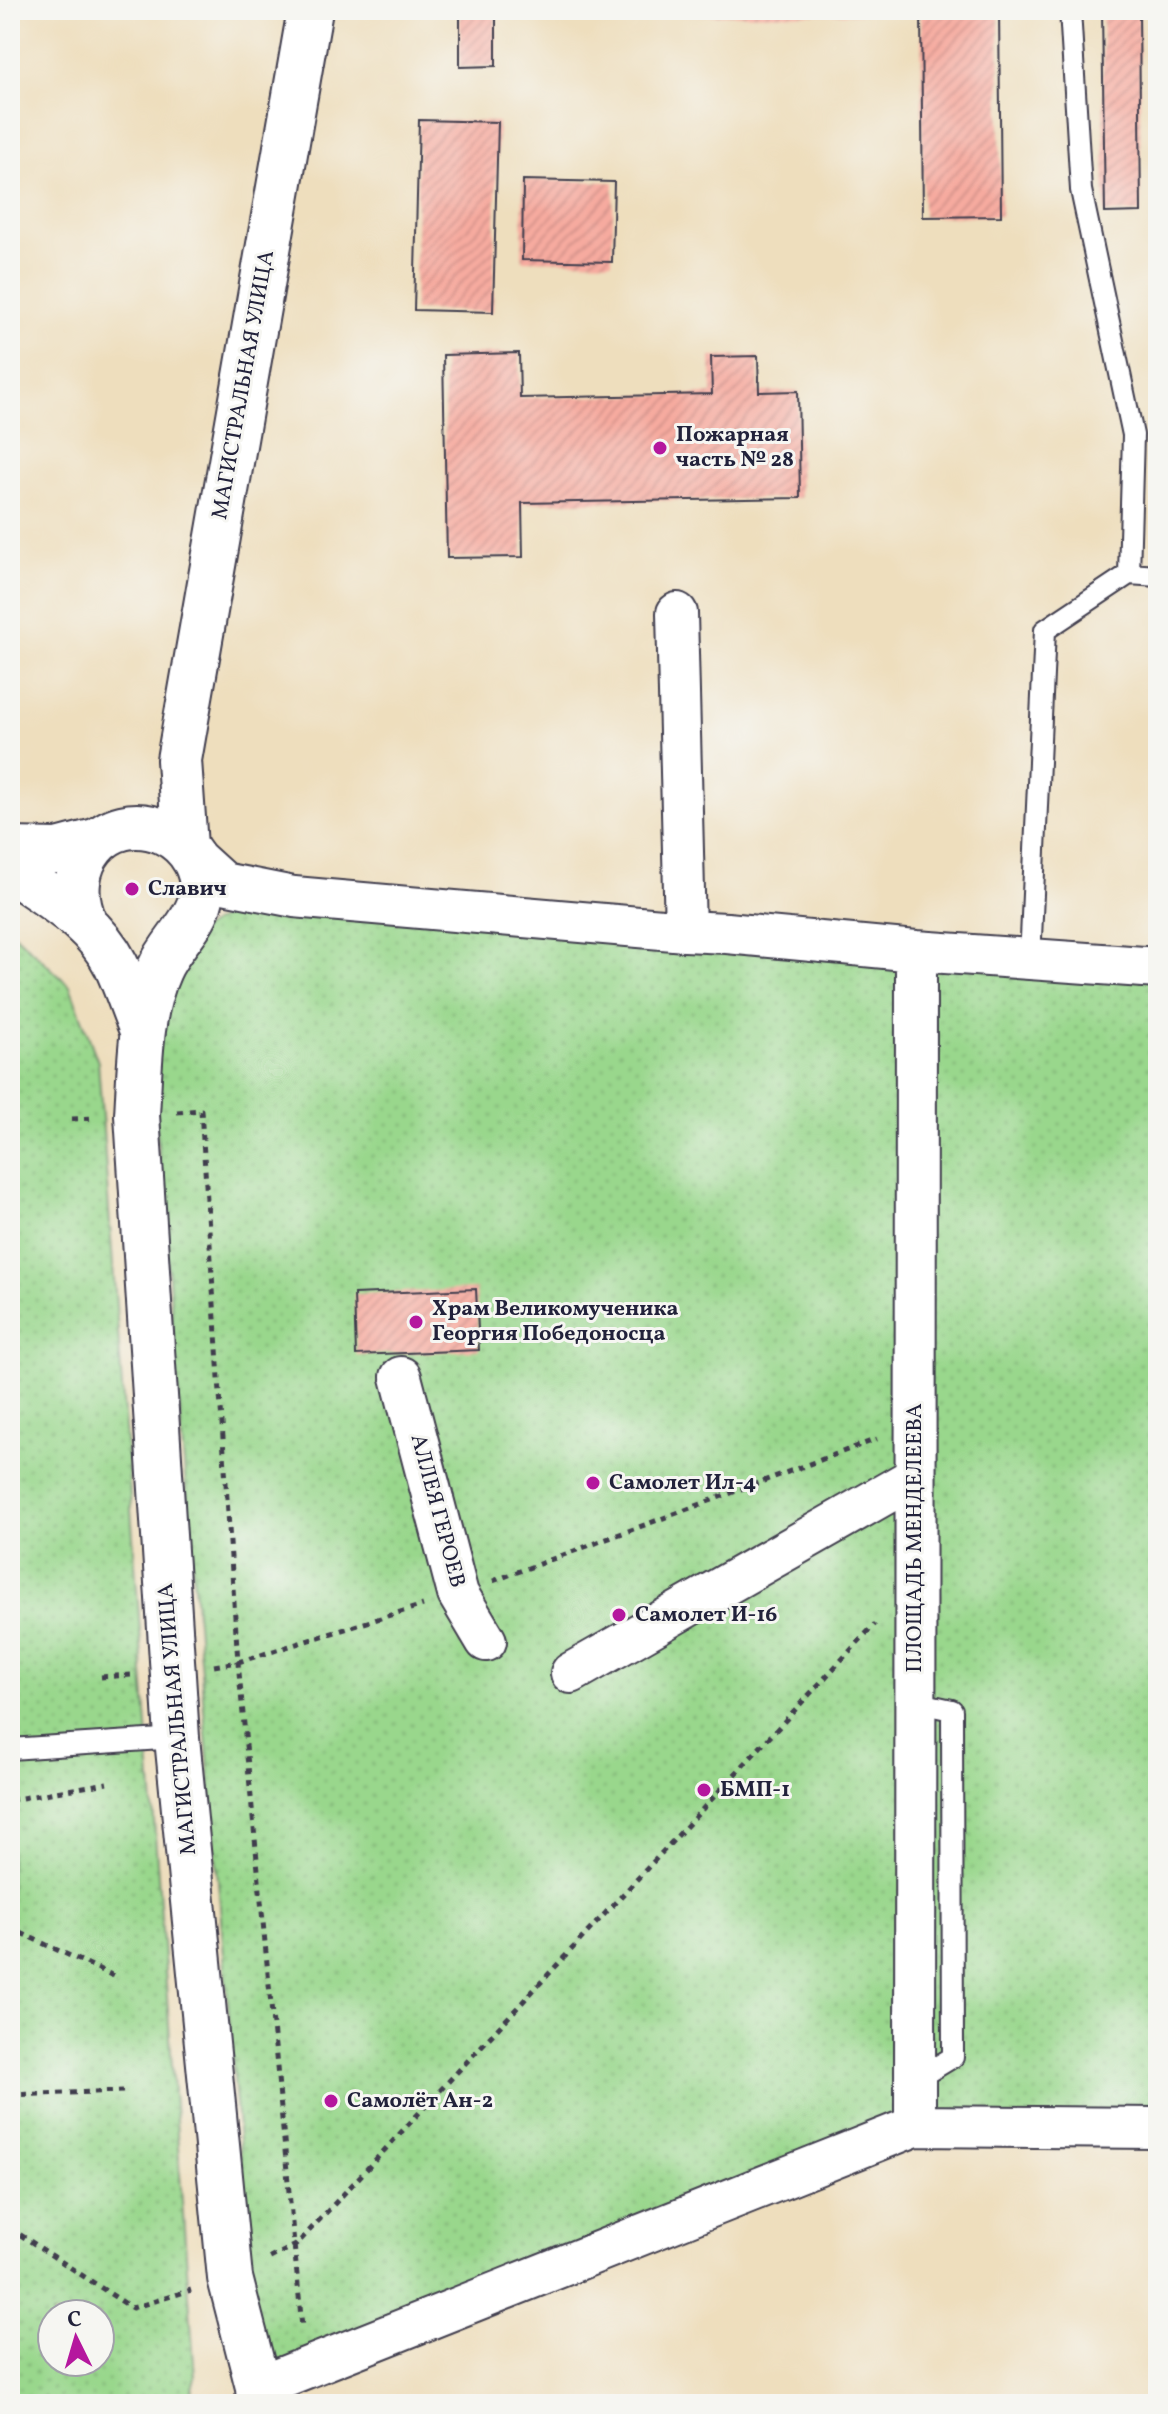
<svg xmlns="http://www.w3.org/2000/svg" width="1168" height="2414" font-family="Vollkorn,serif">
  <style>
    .park { fill: url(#park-dots); stroke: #5e7c64; stroke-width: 2; fill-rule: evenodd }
    .building { fill: url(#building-hatch) }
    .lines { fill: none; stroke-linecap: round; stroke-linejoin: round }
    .lane-casing { stroke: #413e4e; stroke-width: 24 }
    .street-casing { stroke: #413e4e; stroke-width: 44 }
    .secondary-casing { stroke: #413e4e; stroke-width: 48 }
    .path { stroke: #413e4e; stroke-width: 5; stroke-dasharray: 6 6; stroke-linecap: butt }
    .lane { stroke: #fff; stroke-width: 20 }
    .street { stroke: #fff; stroke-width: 40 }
    .secondary { stroke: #fff; stroke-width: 44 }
    .poi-dot { fill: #b5179e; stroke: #f6f6f2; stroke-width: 3 }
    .labels { text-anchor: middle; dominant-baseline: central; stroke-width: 6; stroke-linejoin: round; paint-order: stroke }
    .street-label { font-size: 22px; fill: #22223b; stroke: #f6f6f2 }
    .poi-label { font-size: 22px; font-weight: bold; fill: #22223b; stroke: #f6f6f2; text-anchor: start }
  </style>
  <defs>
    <pattern id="park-dots" width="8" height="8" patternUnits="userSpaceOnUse" patternTransform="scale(2)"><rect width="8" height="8" fill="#99d78c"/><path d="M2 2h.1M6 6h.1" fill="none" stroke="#84b87a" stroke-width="1.8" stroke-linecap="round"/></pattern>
    <pattern id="building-hatch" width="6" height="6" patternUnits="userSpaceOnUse" patternTransform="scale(2)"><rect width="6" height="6" fill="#f6aa9f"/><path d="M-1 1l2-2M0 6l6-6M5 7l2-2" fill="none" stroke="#d3928a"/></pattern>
  </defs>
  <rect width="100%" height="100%" fill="#f6f6f2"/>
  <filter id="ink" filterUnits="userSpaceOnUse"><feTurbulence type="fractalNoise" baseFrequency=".0125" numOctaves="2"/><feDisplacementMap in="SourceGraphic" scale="16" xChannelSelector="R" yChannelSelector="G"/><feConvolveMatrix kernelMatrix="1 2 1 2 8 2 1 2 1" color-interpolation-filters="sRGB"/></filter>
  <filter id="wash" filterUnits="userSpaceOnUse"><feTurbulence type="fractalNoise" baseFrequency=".006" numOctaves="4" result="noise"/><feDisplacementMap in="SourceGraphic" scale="32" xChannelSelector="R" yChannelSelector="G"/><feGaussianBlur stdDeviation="1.8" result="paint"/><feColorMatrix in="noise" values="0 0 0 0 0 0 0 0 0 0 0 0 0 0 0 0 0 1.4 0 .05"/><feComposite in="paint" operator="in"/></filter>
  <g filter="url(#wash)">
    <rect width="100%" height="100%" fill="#eedebd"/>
    <path class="park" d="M293 907 1158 969V2127L915 2125 259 2385 150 1045 196 933 227 915Z
      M10 930 70 986 98 1062 195 2377 188 2404H10ZM52 2314H100V2362H52Z"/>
    <g id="blocks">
      <path class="building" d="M460 10H999L1001 216 923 217 921 13 496 17V66L460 67Z
        M1102 10H1139L1141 212 1105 213Z
        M419 120 498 122 493 312 414 310Z
        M523 180 614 182 612 262 522 260Z
        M519 353 520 398 712 394 711 357 758 356 759 392 798 391 800 498 522 503 523 557 447 558 443 355Z
        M476 1289 479 1350 356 1355 354 1294Z"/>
    </g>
  </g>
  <g filter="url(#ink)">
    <use href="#blocks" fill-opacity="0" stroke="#413e4e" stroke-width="2"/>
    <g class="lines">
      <defs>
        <path id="lane" d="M1129 574 1158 576
          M1030 960 1045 630 1129 574 1133 435 1081 190 1070 10
          M10 1749 177 1738
          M915 2080 953 2057 952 1710 915 1702"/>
        <path id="street" d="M677 613 685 931
          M190 853 223 883 294 897 685 931 727 933 916 951 1158 968
          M401 1377 458 1594 486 1641
          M571 1673 915 1477
          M915 2126 916 951
          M258 2387 915 2126 1158 2128"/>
        <path id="secondary" d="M185 847 179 760 310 10
          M10 850 58 851 99 840
          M10 869C49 897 94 921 116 965 126 986 133 1009 142 1030
          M85 923C59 866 105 807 164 832 177 838 188 848 195 861 219 909 175 933 159 970 139 1014 140 1069 137 1115L177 1738 230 2278 258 2387 259 2404"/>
      </defs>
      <use href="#lane" class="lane-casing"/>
      <use href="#street" class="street-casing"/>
      <use href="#secondary" class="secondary-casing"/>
      <path class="path" d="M177 1112 201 1110 238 1662 302 2327
        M72 1119 95 1118
        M493 1581 877 1439
        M214 1666 238 1662 423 1605
        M101 1677 132 1675
        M10 1800 107 1783
        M10 1928 118 1978
        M10 2095 123 2091
        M10 2228 132 2308 191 2290
        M270 2258 296 2245 875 1624"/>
      <use href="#lane" class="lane"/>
      <use href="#street" class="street"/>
      <use href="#secondary" class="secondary"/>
    </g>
  </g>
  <g class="poi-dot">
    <circle cx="660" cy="448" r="8"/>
    <circle cx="132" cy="889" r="8"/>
    <circle cx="416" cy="1322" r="8"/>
    <circle cx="593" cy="1483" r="8"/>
    <circle cx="619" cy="1615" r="8"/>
    <circle cx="704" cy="1790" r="8"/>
    <circle cx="331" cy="2101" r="8"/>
  </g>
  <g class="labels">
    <g class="street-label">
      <text transform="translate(244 385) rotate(-80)">МАГИСТРАЛЬНАЯ УЛИЦА</text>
      <text transform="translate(437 1511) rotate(75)">АЛЛЕЯ ГЕРОЕВ</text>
      <text transform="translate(915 1538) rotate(-90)">ПЛОЩАДЬ МЕНДЕЛЕЕВА</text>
      <text transform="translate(178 1719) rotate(-95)">МАГИСТРАЛЬНАЯ УЛИЦА</text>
    </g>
    <g class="poi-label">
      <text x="676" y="435">Пожарная<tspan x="676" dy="25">часть № 28</tspan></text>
      <text x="148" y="889">Славич</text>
      <text x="432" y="1309">Храм Великомученика<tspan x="432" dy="25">Георгия Победоносца</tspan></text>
      <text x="609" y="1483">Самолет Ил-4</text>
      <text x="635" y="1615">Самолет И-16</text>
      <text x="720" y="1790">БМП-1</text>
      <text x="347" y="2101">Самолёт Ан-2</text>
    </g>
  </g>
  <rect width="1168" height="2414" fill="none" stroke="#f6f6f2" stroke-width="40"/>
  <g transform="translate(76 2338) rotate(355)"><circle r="38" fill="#f6f6f2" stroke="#a1a1a9" stroke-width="2"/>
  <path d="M0-6L14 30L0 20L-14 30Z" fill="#b5179e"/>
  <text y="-12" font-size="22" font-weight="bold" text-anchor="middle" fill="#22223b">С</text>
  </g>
</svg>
